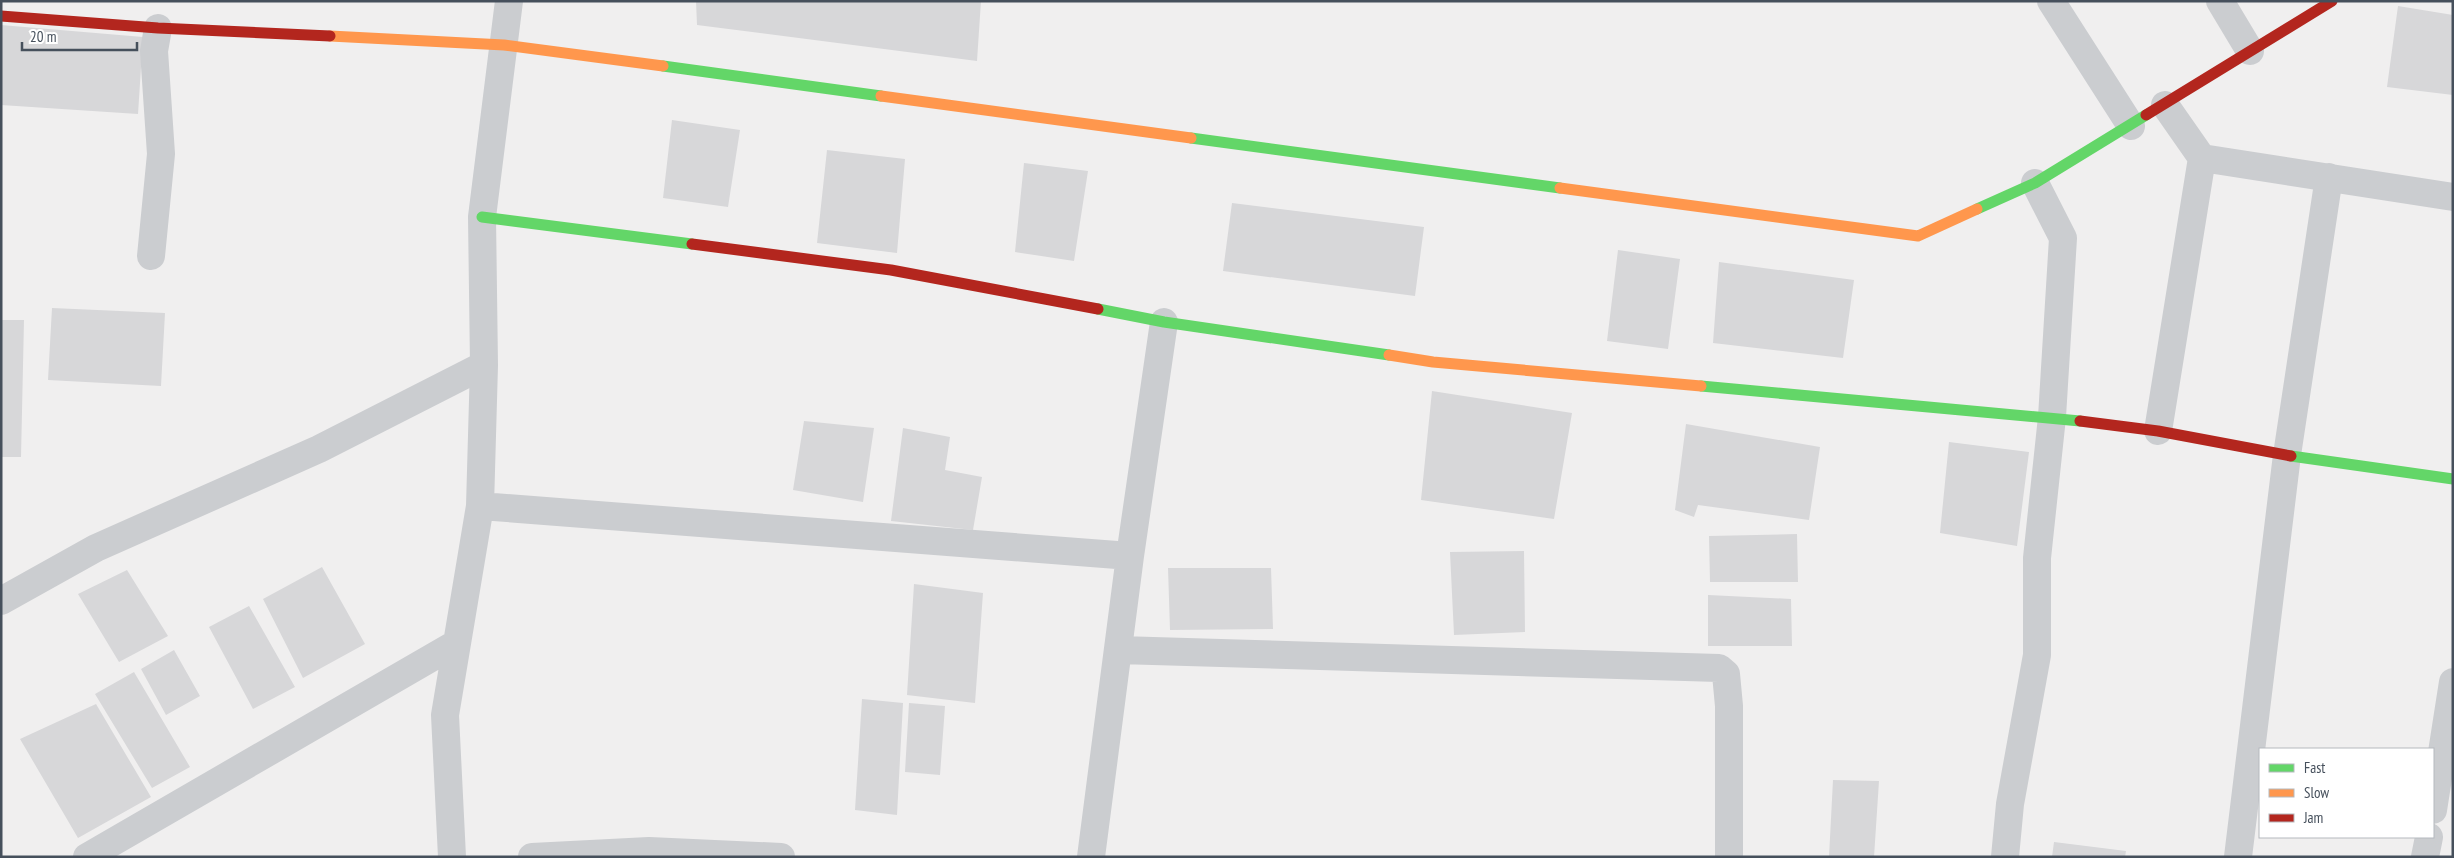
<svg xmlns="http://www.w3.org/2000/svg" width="2454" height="858" font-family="'PT Sans Narrow',sans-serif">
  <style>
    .building { fill: #d7d7d9 }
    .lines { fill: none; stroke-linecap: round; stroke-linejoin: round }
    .street { stroke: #cbcdd0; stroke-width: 28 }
    .fast { stroke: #63d668; stroke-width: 11 }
    .slow { stroke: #ff974d; stroke-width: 11 }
    .jam { stroke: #b3261e; stroke-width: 11 }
  </style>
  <rect width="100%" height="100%" fill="#f0efef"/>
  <path class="building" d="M696 1H981L977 61 697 25Z
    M2398 6 2453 15V95L2387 87Z
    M1 25 143 37 138 114 1 105Z
    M672 120 740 130 728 207 663 198Z
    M827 150 905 159 897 253 817 243Z
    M1024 163 1088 171 1074 261 1015 252Z
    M1232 203 1424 227 1415 296 1223 271Z
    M1618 250 1680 259 1668 349 1607 341Z
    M1719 262 1854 280 1843 358 1713 343Z
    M52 308 165 313 161 386 48 380Z
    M1 320H24L21 457H1Z
    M1432 391 1572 413 1554 519 1421 500Z
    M804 421 874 428 863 502 793 490Z
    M1686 424 1820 447 1809 520 1698 505 1694 517 1675 510Z
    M903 428 950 437 945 470 982 477 973 530 891 521Z
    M1949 442 2029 452 2017 546 1940 533Z
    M1797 534 1798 582H1710L1709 536Z
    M1524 551 1525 632 1454 635 1450 552Z
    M322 567 365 644 303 678 263 599Z
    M1168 568H1271L1273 629 1170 630Z
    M127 570 168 636 119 662 78 594Z
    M914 584 983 593 975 703 907 695Z
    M1708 595 1791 599 1792 646H1708Z
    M249 606 295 687 253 709 209 627Z
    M174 650 200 696 166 715 141 669Z
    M134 672 190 767 152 788 95 694Z
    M862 699 903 703 897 815 855 810Z
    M909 703 945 706 940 775 905 772Z
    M96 704 151 797 78 838 20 739Z
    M1833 780 1879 781 1874 857H1829Z
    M2054 842 2126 851 2125 857H2052Z"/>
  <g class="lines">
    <path class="street" d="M2051 1 2131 126
      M2220 1 2250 51
      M2202 158 2453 197
      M151 256 161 154 154 51 158 28
      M2158 431 2202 158 2165 105
      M480 506 1130 556
      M1 601 96 548 319 449 484 365
      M1119 650 1719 668 1726 674 1729 706V857
      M2433 810 2453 682
      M87 857 457 643
      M452 857 445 715 480 506 484 365 482 217 509 1
      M532 857 649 851 781 857
      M1091 857 1130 556 1164 322
      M2005 857 2010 804 2037 655V558L2052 417 2063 238 2035 183
      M2238 857 2287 455 2329 177
      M2425 857 2429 837"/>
    <path class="fast" d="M663 66 881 96
      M1191 138 1560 188
      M1977 209 2035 183 2146 115
      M482 217 692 244
      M1098 309 1164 322 1389 355
      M1701 386 2080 421
      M2291 456 2453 479"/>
    <path class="slow" d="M330 36 504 45 663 66
      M881 96 1191 138
      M1560 188 1918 236 1977 209
      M1389 355 1433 362 1701 386"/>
    <path class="jam" d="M1 16 158 28 330 36
      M2146 115 2332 1
      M692 244 891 270 1098 309
      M2080 421 2158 431 2291 456"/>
  </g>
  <rect width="2454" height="858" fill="none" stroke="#46505c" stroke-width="5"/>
  <rect x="2259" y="748" width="175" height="90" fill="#ffffff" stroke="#b5b9be"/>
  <rect x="2269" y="764" width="25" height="8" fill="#63d668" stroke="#b5b9be"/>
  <text x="2304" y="773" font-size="15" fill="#46505c">Fast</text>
  <rect x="2269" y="789" width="25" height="8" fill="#ff974d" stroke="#b5b9be"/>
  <text x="2304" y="798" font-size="15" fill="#46505c">Slow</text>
  <rect x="2269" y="814" width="25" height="8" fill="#b3261e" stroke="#b5b9be"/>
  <text x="2304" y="823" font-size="15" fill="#46505c">Jam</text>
  <path d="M22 42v8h115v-8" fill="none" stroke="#46505c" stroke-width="2.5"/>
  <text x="30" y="42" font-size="15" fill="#46505c" stroke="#ffffff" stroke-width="4" paint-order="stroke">20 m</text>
</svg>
